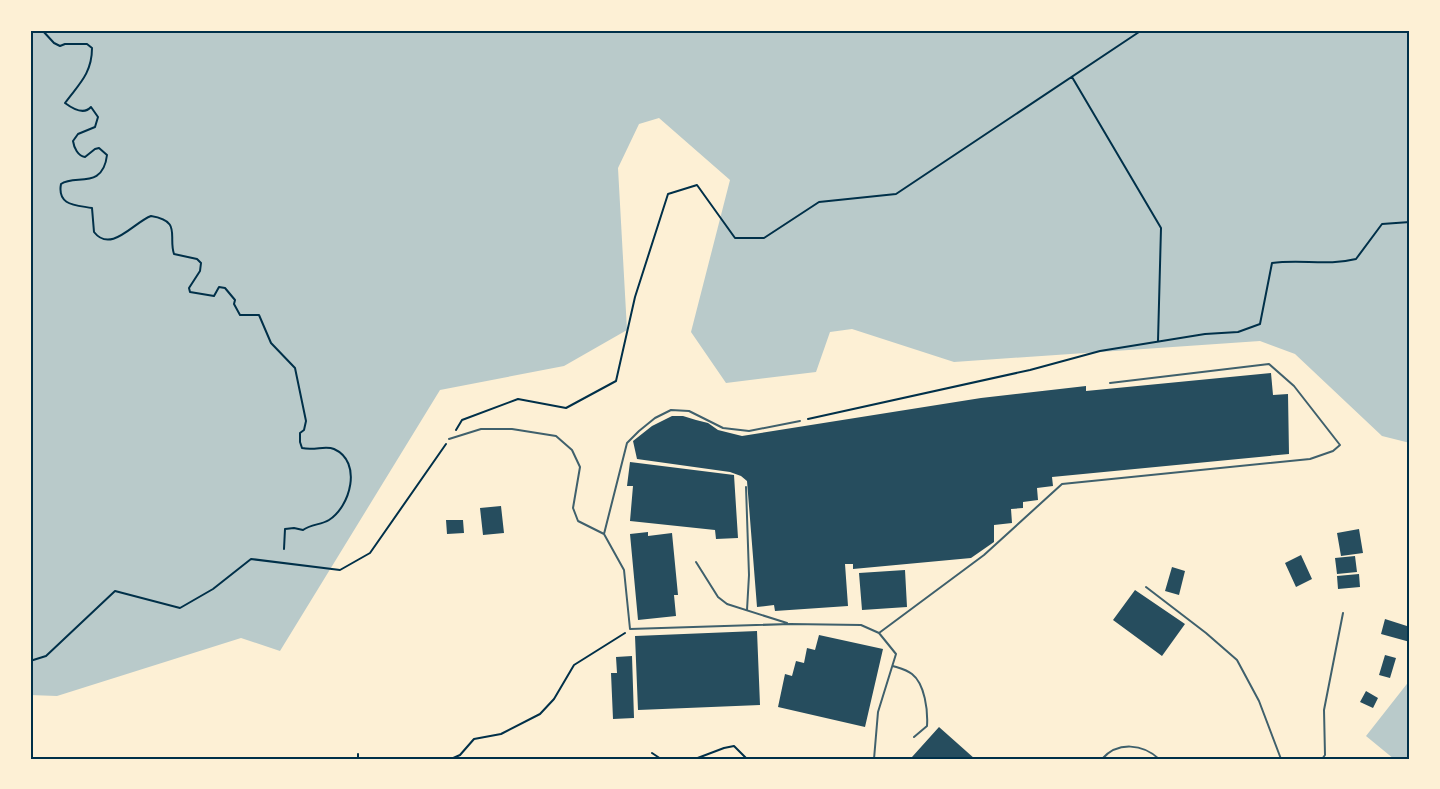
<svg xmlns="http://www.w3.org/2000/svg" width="1440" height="789" font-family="Lato,sans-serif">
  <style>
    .green { fill: #b9caca }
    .building { fill: #264d5e }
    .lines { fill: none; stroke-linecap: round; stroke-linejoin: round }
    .path { stroke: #003049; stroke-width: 2 }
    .service { stroke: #3f606c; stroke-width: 2 }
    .neatline { fill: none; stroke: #003049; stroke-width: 2 }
  </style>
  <rect width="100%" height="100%" fill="#fdf0d5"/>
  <path class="green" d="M30 30H1410V443L1382 436 1295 354 1260 341 954 362 852 329 830 332 816 372 726 383 691 332 730 180 659 118 639 124 618 168 627 330 564 366 440 390 280 651 241 638 57 696 30 695Z
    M1410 680V759H1394L1366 736Z"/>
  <path class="building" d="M1271 373 1273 395 1288 394 1289 454 1052 477 1053 486 1037 488 1038 500 1023 502V508L1011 509 1012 523 994 525V542L971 558 853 569V564H845L848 606 775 611 774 605 757 607 747 481 741 476 730 472 637 459 633 441 652 426 672 416H683L696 420 708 423 718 430 742 436 981 398 1086 386V391Z
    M630 462 734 475 738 538 716 539 715 530 630 521 633 486H627Z
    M501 506 504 533 483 535 480 508Z
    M446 520H463L464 533 447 534Z
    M1359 529 1363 553 1341 556 1337 533Z
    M648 532V536L672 533 678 595H674L676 616 638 620 630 534Z
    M1301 555 1312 579 1296 587 1285 563Z
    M1355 556 1357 572 1337 574 1335 558Z
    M1172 567 1185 571 1179 595 1165 591Z
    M905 570 907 607 862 610 859 573Z
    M1359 574 1360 587 1338 589 1337 576Z
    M1135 590 1185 624 1162 656 1113 620Z
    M1385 619 1410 627V642L1381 634Z
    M757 631 760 705 638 710 635 636Z
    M819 635 883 649 865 727 778 707 785 674 792 676 796 661 804 663 807 648 815 650Z
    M1385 655 1396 658 1390 678 1379 675Z
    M632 656 634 718 613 719 611 673H617L616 657Z
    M1366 691 1378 698 1373 708 1360 702Z
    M939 727 975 759H914L912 757Z"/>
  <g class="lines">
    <path class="path" d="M42 30 54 43 60 46 65 44H87L92 48C92 74 78 85 65 103 73 109 84 115 91 107L98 117 95 127 78 134 73 141C74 148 78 156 85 157L95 149 99 148 107 155C103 190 75 174 61 184 57 206 76 205 92 208L94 232C111 254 134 222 151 216 182 221 168 236 174 254L197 259 201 263 200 271 189 288 190 292 214 296 219 287 225 288 235 300 234 304 240 315H259L271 343 295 368 306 421 304 430 300 433V442L302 448C315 451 325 445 334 449 363 462 350 507 329 520 321 525 311 524 303 530L294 528 285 529 284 549
      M1072 77 1161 228 1158 341
      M808 419 1030 370 1100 351 1205 334 1238 332 1260 324 1272 263C1300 259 1328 266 1356 259L1382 224 1410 222
      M456 430 462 420 518 399 566 408 616 381 635 297 668 194 697 185 735 238H764L819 202 896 194 1142 30
      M30 661 46 656 115 591 180 608 213 589 251 559 340 570 370 553 446 444
      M652 753 661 759
      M358 754V759
      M451 759 460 755 474 739 501 734 540 714 554 699 574 665 625 633
      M695 759 724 748 734 746 747 759"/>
    <path class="service" d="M800 421 749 431 723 428 689 411 671 410 655 418 639 431 627 443 604 534 624 570 630 629 790 624 861 625 879 633 896 654 878 712 874 759
      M449 439 481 429H512L556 436 572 450 580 467 573 508 578 521 604 534
      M746 487 749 575 747 610
      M696 562 718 597 727 604 787 623
      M1146 587 1206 633 1237 660 1259 701 1281 759
      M879 633 984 555 1062 484 1310 459 1333 451 1340 445 1294 386 1269 364 1110 383
      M893 666C899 668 907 670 912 674 925 684 928 711 927 726L914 737
      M1102 759C1118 741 1143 744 1159 759
      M1322 759 1325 755 1324 710 1343 613"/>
  </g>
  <rect width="1440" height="789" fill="none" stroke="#fdf0d5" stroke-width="63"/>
  <rect x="32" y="32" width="1376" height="726" class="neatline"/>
</svg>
